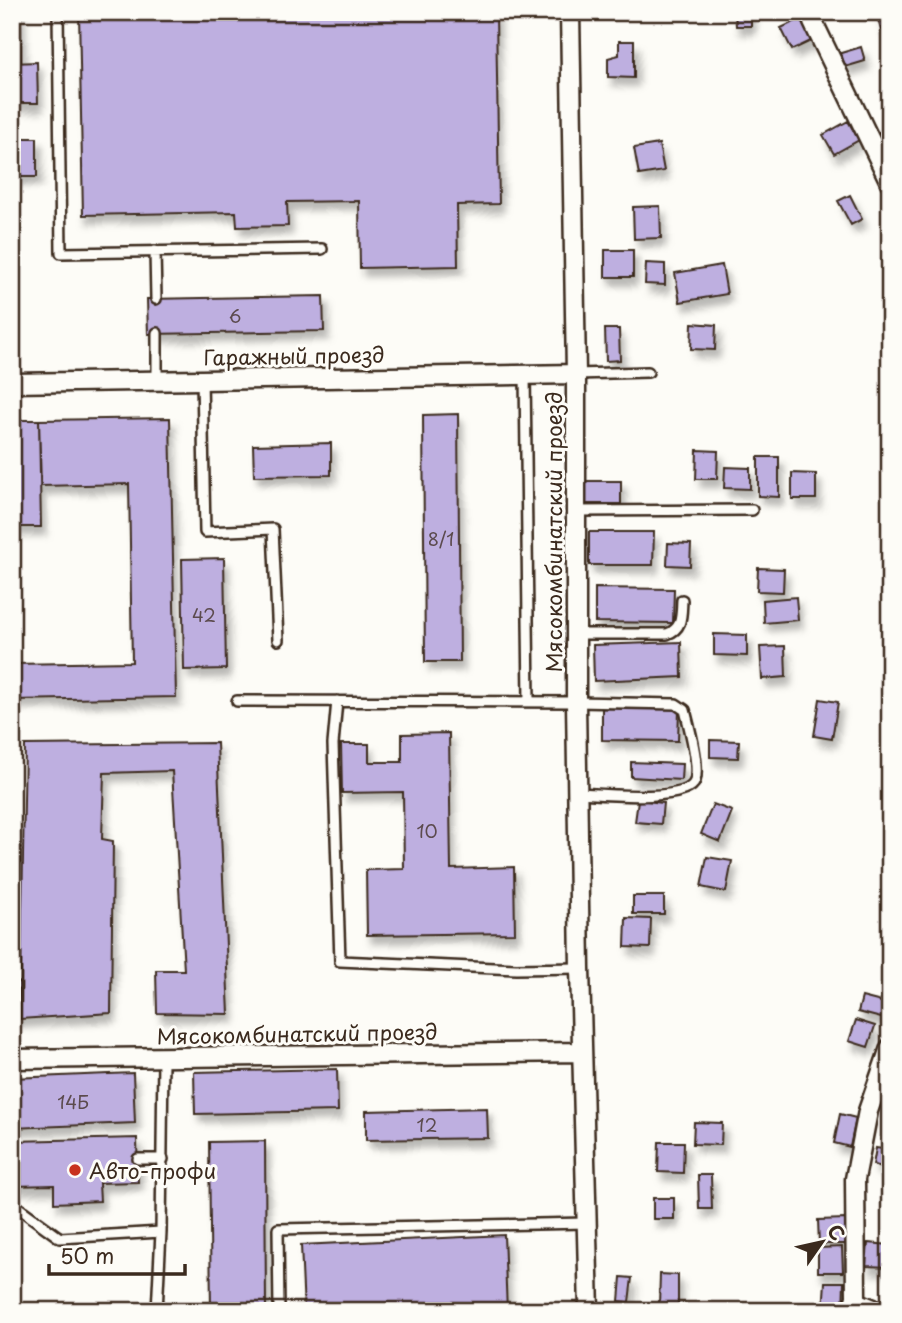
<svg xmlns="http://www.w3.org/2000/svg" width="902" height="1323" font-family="'Playpen Sans',sans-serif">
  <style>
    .building { fill: #beafe0; stroke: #3b2a1e; stroke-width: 2; filter: url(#shadow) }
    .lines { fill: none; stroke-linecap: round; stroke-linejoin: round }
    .service-casing { stroke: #3b2a1e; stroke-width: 14 }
    .minor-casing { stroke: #3b2a1e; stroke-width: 23 }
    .service { stroke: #fdfcf7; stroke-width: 9 }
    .minor { stroke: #fdfcf7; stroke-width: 18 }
    .poi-dot { fill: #c8321e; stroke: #fdfcf7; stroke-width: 2.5 }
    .labels { text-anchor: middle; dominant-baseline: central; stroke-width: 6; stroke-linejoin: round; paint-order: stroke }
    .number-label { font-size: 18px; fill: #5c4b4e }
    .street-label { font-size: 21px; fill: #3b2a1e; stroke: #fdfcf7 }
    .poi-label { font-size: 21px; fill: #3b2a1e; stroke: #fdfcf7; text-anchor: start }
  </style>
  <defs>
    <filter id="shadow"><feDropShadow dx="4.5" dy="8" stdDeviation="3.5" flood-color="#0004"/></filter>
  </defs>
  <rect width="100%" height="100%" fill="#fdfcf7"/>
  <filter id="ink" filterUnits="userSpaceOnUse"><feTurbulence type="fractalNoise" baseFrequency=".0143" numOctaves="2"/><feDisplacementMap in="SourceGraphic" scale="14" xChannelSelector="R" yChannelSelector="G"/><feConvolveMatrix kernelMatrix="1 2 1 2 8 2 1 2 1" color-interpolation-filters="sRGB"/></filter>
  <g filter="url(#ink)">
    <path class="building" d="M12 12H20L21 62 12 63Z
      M79 12H496L499 204 457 205 458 266 360 268 359 201 287 202 288 226 237 227 236 212 83 215Z
      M735 12H751V26H736Z
      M890 12V27L881 30 876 13Z
      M802 18 813 40 792 50 781 28Z
      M619 41H634V78L608 77V58L619 55Z
      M861 47 865 61 845 67 841 53Z
      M37 62 38 103H12V63Z
      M848 121 859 140 834 154 823 135Z
      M890 127V153L889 154 879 132Z
      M12 138H37V177H12Z
      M659 144 664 171 639 175 634 148Z
      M850 195 862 219 851 225 838 201Z
      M660 206 661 238 634 239 633 207Z
      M605 250H633V277H605Z
      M646 263 665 264V285L645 284Z
      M722 265 727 294 680 302 675 273Z
      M323 296 324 331 148 334 147 299Z
      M692 323 716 325 715 350 691 349Z
      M605 329H619L620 360 606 361Z
      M458 414 460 662H425L423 415Z
      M170 418 176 697 12 700V664L132 662 129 484 41 486 39 420Z
      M12 420H39L41 527H12Z
      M331 443V475L254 476 253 445Z
      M697 450 718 451 717 479H696Z
      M758 457H779V497L758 496Z
      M725 467 750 468V489L724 488Z
      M792 473 816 474V499H792Z
      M584 481H621V504H584Z
      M589 532H654L653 565H589Z
      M668 543 691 544 690 566 667 565Z
      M224 558 226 669 184 670 182 559Z
      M758 568 784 569 783 592 757 591Z
      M595 588 674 589 673 623 595 622Z
      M796 597 798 620 764 623 763 600Z
      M714 634 747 635V656L714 655Z
      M681 642 682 677 594 681 593 645Z
      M785 646 786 677 762 679 760 647Z
      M820 699 838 702 832 739 814 736Z
      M602 708 679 709 678 741 602 740Z
      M449 733 451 869 514 867 515 933 367 935 366 870 404 869 403 792 342 793 341 744H369V762H402V734Z
      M710 740 739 741 738 758 710 757Z
      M217 743 229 1014 157 1013 156 970H184L172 771 104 773 102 839 113 841 111 1013 20 1019 25 745Z
      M631 762 682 764 681 780 631 777Z
      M638 800 663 803 661 824 635 822Z
      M713 804 732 811 720 842 701 834Z
      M707 857 732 861 726 892 701 887Z
      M633 896H664V914H633Z
      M626 918 651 919 650 948 625 947Z
      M12 982H19L20 1019H12Z
      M862 997 889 1004 885 1019 858 1012Z
      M856 1020 875 1026 868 1047 849 1041Z
      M337 1069 338 1111 195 1114 194 1072Z
      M133 1073 135 1123 12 1128V1078Z
      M487 1108 488 1138 366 1140V1111Z
      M840 1114 856 1118 850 1147 834 1143Z
      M694 1122 722 1123 721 1145 693 1144Z
      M137 1138 138 1182 99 1183 100 1201 54 1203V1185L12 1186V1141Z
      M265 1141 266 1311H211L209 1142Z
      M659 1142H684L683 1173 658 1172Z
      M876 1148 890 1150V1168L873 1165Z
      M698 1175H711L712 1209H699Z
      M653 1198H674V1219H653Z
      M845 1219V1244H819L818 1220Z
      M504 1235 507 1311H304L301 1245Z
      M868 1243 890 1245V1267L866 1266Z
      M842 1247 843 1272H818V1248Z
      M660 1274 678 1275V1305H659Z
      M621 1277 632 1278 629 1302 619 1301Z
      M825 1282H844L843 1311H823Z"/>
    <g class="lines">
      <defs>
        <path id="service" d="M58 12 61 253 322 249
          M155 251 156 299
          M157 333V379
          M525 374 529 701
          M576 374 648 372
          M202 378 205 532 273 529 278 640
          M576 511 752 510
          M576 634H667C683 628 681 616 682 600
          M237 701 576 702 676 704 685 710C689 726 700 765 695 781 688 803 598 794 578 793
          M337 701 333 744 340 961 516 969 580 968
          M138 1159H163
          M12 1203 60 1238 161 1232 163 1057
          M856 1297 890 1311
          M157 1311 161 1232
          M279 1311 278 1229 587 1223"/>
        <path id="minor" d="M570 12 576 374V702L580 968 589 1311
          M811 12 813 22 890 182
          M12 383 576 374
          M12 1059 582 1052
          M852 1311 856 1297 855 1179 868 1111 890 1048"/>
      </defs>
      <use href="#service" class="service-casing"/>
      <use href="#minor" class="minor-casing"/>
      <use href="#service" class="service"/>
      <use href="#minor" class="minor"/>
    </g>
  </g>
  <circle class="poi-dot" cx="75" cy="1170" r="7"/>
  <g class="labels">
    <g class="number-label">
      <text x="235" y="315">6</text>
      <text x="441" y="538">8/1</text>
      <text x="204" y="614">42</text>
      <text x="427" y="830">10</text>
      <text x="73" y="1101">14Б</text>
      <text x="427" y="1124">12</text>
    </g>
    <g class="street-label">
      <text transform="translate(294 355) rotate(-1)">Гаражный проезд</text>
      <text transform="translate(553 532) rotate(-90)">Мясокомбинатский проезд</text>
      <text transform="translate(297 1033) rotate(-1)">Мясокомбинатский проезд</text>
    </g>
    <g class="poi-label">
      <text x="89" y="1170">Авто-профи</text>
    </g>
  </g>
  <rect width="902" height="1323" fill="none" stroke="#fdfcf7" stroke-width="42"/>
  <rect x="21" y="21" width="860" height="1281" fill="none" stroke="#3b2a1e" stroke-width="2.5" filter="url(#ink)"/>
  <g transform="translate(822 1242) rotate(56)" stroke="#fdfcf7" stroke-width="5" paint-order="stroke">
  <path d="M0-5L12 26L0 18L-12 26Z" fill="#3b2a1e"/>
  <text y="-10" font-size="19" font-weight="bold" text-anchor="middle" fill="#3b2a1e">С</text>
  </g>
  <path d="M49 1264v10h136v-10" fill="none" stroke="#3b2a1e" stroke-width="3.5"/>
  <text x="60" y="1264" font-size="21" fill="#3b2a1e" stroke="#fdfcf7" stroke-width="5" paint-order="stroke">50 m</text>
</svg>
